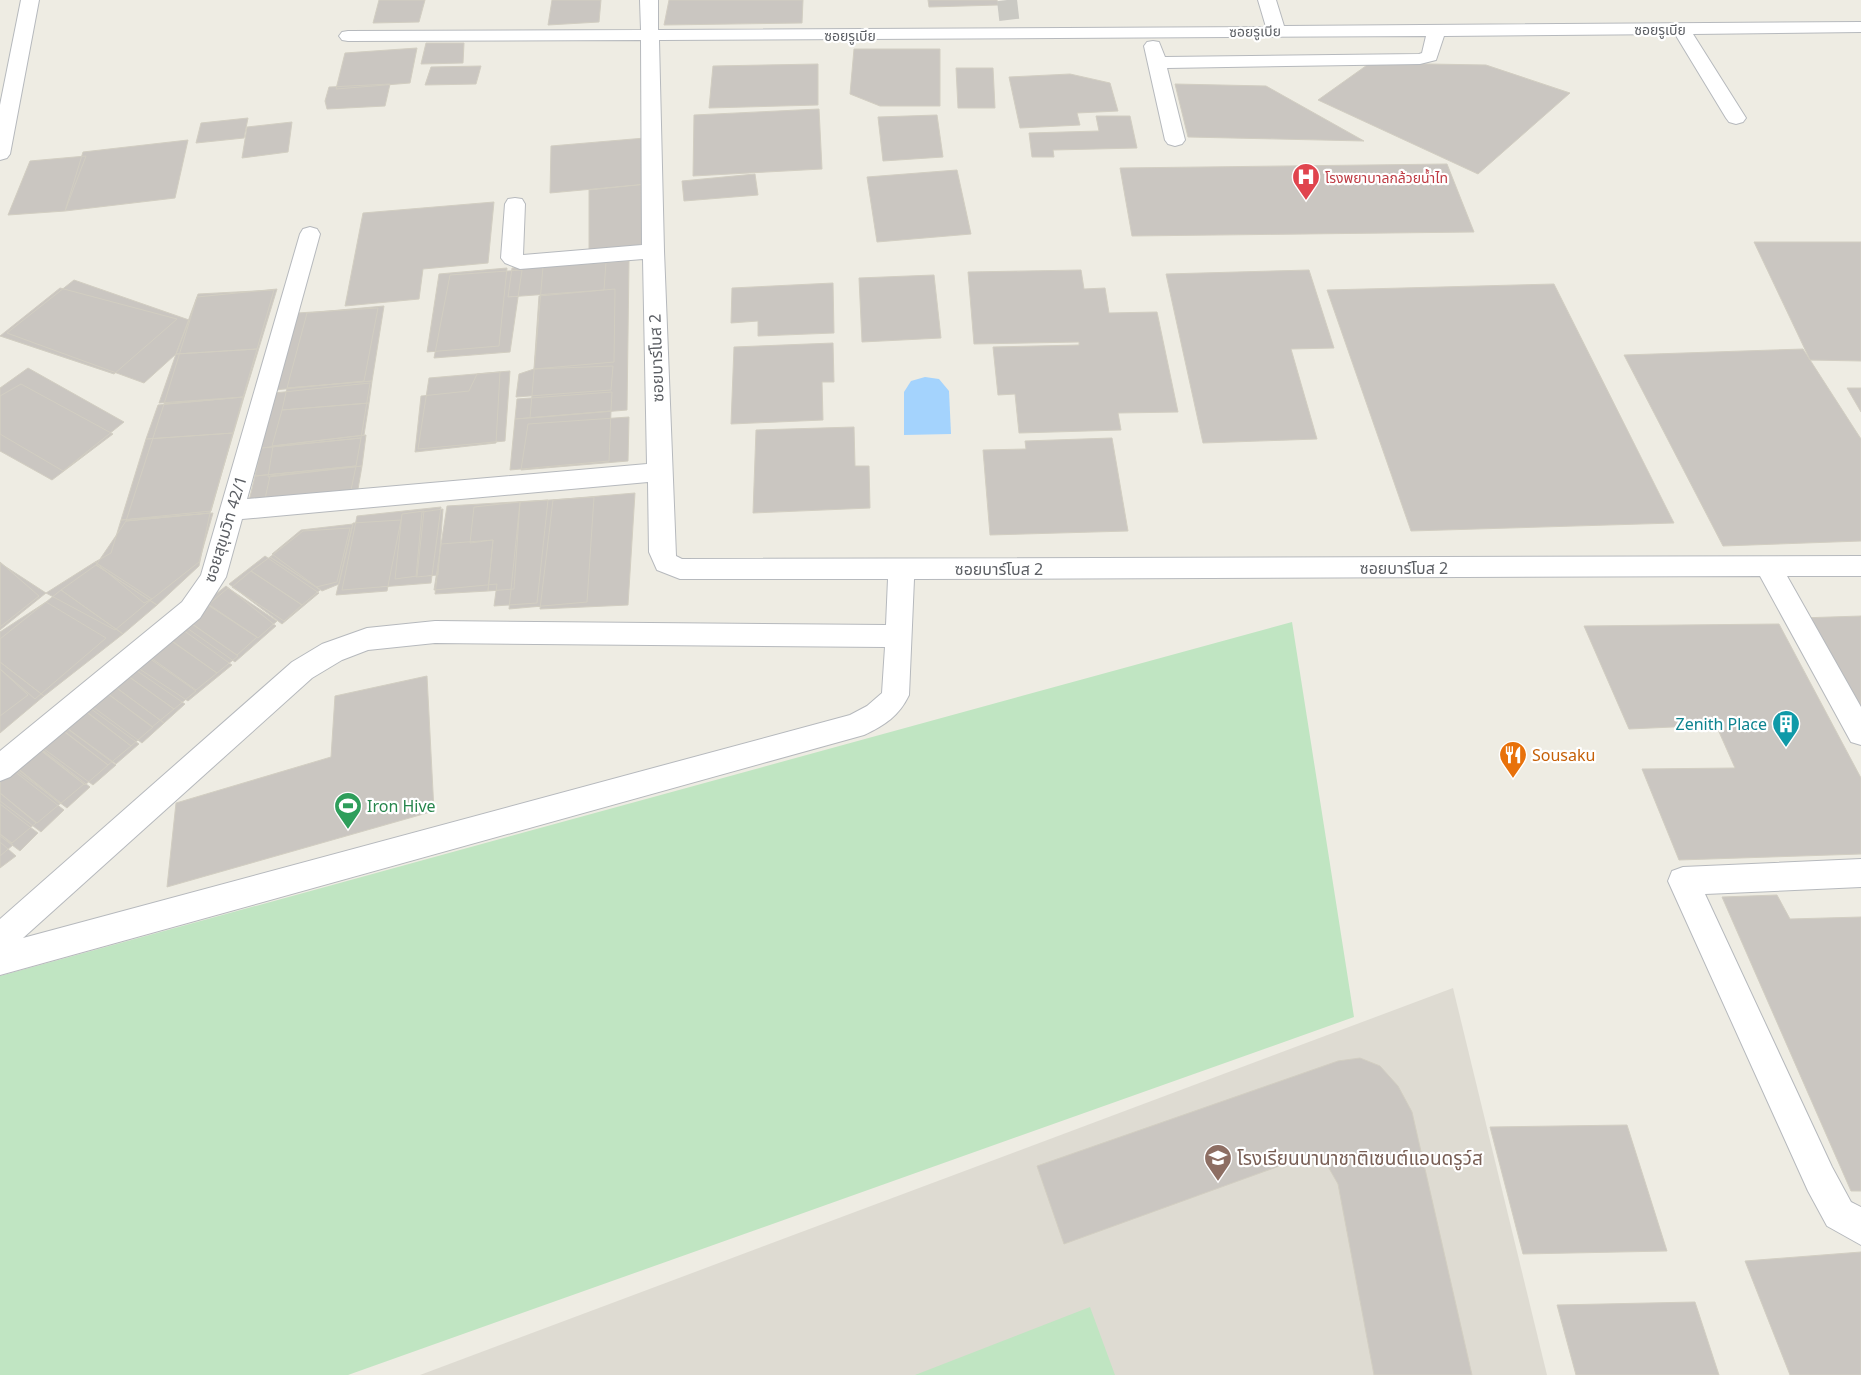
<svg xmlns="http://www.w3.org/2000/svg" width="1861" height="1375" font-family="'Noto Sans','Noto Sans Thai',sans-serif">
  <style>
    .education { fill: #dedbd2 }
    .green { fill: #c0e5c2 }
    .water { fill: #a4d3fd }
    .building { fill: #cac6c1; stroke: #d2cec2 }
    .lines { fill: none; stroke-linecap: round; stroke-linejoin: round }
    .minor-tunnel { stroke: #cac9c3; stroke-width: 20; stroke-dasharray: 20 10; stroke-linecap: butt }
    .minor-casing { stroke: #b6b9bd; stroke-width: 2 }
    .minor { fill: #fff; fill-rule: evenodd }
    .labels { text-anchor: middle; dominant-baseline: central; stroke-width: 4.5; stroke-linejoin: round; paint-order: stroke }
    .far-street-label { font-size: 14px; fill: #5c5f64; stroke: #fff }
    .far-health-label { font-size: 14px; fill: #be3a42; stroke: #fff; text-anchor: start }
    .street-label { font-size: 16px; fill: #5c5f64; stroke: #fff }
    .culture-label { font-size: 16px; fill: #0d838f; stroke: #fff; text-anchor: end }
    .food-label { font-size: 16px; fill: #c56008; stroke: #fff; text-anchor: start }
    .leisure-label { font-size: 16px; fill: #27864d; stroke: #fff; text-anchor: start }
    .near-education-label { font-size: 19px; fill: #785e54; stroke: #fff; text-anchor: start }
  </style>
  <rect width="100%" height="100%" fill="#eeece3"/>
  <path class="education" d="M1453 988 1547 1375H420Z"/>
  <path class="green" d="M1292 622 1354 1017 348 1375H0V976Z
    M1090 1307 1115 1375H915Z"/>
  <path class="water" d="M925 377 939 379 949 391 951 434 904 435V392L911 381Z"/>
  <path class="building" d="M379 0H425L419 22 373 23Z
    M552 0H601L599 22 548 25Z
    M669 0H803L802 23 664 25Z
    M928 0H997L998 5 929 7Z
    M426 43H464L463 63 421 64Z
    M417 48 410 83 336 89 345 53Z
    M854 49H940V106H880L850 94Z
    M1370 63 1486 65 1570 93 1478 174 1318 100Z
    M818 64V105L709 108 713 66Z
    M481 66 476 84 425 85 431 67Z
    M956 68H993L995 108H958Z
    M1070 74 1110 83 1118 111 1077 113 1080 125 1020 128 1009 77Z
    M390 84 385 106 327 109 325 101 329 87Z
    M1175 84 1266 86 1364 141 1188 137Z
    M819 109 822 169 693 176 694 115Z
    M937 115 943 157 883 161 878 117Z
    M1096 116H1130L1137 148 1053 150 1054 157H1032L1029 133 1099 131Z
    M248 118 244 138 196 143 201 123Z
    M292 122 288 152 242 158 247 127Z
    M645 138 647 184 550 193 551 146Z
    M188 140 175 198 65 211 83 152Z
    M86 156 65 211 8 215 30 161Z
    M1447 164 1474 232 1132 236 1120 168Z
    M957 170 971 234 877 242 867 177Z
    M755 174 758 195 684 201 682 181Z
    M647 184 649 244 589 250V190Z
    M494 202 488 263 423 269 419 299 345 306 363 213Z
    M1754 242H1861V361L1810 360Z
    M629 261 627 410 530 418 543 267Z
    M606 262 604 290 508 297 512 268Z
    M507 268 499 346 427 352 439 274Z
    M522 270 510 352 434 358 450 275Z
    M1081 270 1084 289 1105 288 1109 313 1157 312 1178 412 1118 413 1121 430 1019 433 1015 394 998 395 993 347 1079 345V342L974 344 968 272Z
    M1309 270 1334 348 1291 349 1317 439 1203 443 1166 274Z
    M934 275 941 338 862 342 859 278Z
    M74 280 189 320 176 354 144 383 7 333Z
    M833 283 834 333 758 336V321L731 323 732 288Z
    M1554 284 1674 523 1411 531 1327 290Z
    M60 288 177 319 114 374 0 336Z
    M277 289 244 397 164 404 197 297Z
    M615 289 614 362 534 369 539 296Z
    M274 290 257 349 176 354 198 294Z
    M384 306 372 381 287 388 307 313Z
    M378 308 364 381 275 390 297 313Z
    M833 343 834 382H822L823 420 731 424 734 347Z
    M257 349 243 397 159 403 176 354Z
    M1803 349 1861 439V541L1723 546 1624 355Z
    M613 366 611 390 516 397 519 374 534 369Z
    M28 368 124 422 63 471 0 434V388Z
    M510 371 505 441 418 449 429 378Z
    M500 372 496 443 415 452 421 396 469 391 477 374Z
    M372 381 369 403 282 410 287 388Z
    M370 383 361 438 261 448 274 393Z
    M21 384 113 434 52 480 0 451V396Z
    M1847 388H1861V412Z
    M612 392 611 411 515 419 517 399Z
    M243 397 233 433 146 439 158 405Z
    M244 397 210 513 126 521 164 404Z
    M369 403 364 435 272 446 282 410Z
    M611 411 609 461 510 470 515 419Z
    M629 417 628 461 521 470 528 424Z
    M854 427 855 466H869L870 508 753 513 756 430Z
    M233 433 211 511 121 520 146 439Z
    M366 435 362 466 268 477 273 446Z
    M361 438 356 466 255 476 261 448Z
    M1112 438 1128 531 990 535 983 450 1026 449 1025 441Z
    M356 466 351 490 249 501 255 476Z
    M362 466 358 489 265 499 270 476Z
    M635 493 628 605 540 609 553 500Z
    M594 497 587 602 509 609 520 502Z
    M548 500 537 603 494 606 497 584 434 590 447 506Z
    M520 502 514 589 488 591 493 540 470 543 474 507Z
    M441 507 431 583 342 590 357 516Z
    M443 509 438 575 416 577 422 512Z
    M424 511 417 576 395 579 402 514Z
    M210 513 199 566 157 605 96 565 126 521Z
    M213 513 199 562 152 599 144 603 95 562 111 553 121 520Z
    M401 520 387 591 336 595 353 523Z
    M353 524 339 584 322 591 272 554 301 530Z
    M350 528 337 582 316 587 270 557 303 531Z
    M493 540 488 591 435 594 441 544Z
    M265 556 319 593 282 624 229 584Z
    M270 557 316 587 320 590 302 605 251 571Z
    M0 562 39 596 0 627Z
    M95 562 152 599 115 630 46 593Z
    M0 563 46 593 0 630Z
    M96 565 157 605 123 634 61 590Z
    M251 571 302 605 284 621 232 587Z
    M226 586 276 626 235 662 180 623Z
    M228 588 277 621 258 638 208 605Z
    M61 590 123 634 44 696 0 662V639Z
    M46 602 106 638 35 699 0 669V632Z
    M208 604 257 637 237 655 188 621Z
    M1861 616V728L1800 618Z
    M189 622 238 656 217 673 168 638Z
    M1779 624 1861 778V854L1679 860 1642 769 1735 768 1716 725 1629 729 1584 626Z
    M176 625 232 665 188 701 132 664Z
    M167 638 217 673 196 690 147 655Z
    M146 656 196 691 174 709 125 674Z
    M0 662 44 696 0 733Z
    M130 666 185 704 164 723 110 683Z
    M0 669 28 695 0 716Z
    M124 673 174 709 152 727 103 690Z
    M427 676 434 811 167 887 176 803 331 757 335 696Z
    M110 683 164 723 142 743 85 701Z
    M104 691 153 727 131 746 82 708Z
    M83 703 139 744 116 764 60 723Z
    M81 708 131 746 108 765 59 727Z
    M60 723 116 765 93 785 36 743Z
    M58 727 108 765 85 785 35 746Z
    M35 744 90 787 67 808 9 765Z
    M35 745 84 784 60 804 12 764Z
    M11 763 61 803 37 823 0 793V773Z
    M9 767 64 810 41 832 0 801V774Z
    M0 793 36 823 12 843 0 834Z
    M0 804 38 833 20 851 0 836Z
    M0 834 13 845 0 856Z
    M0 842 16 856 0 868Z
    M1777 895 1790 919 1861 917V1191H1851L1722 897Z
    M1360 1058 1380 1066 1398 1086 1412 1112 1472 1375H1374L1338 1184 1326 1163 1307 1156 1064 1244 1037 1166 1338 1061Z
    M1627 1125 1667 1251 1523 1254 1490 1127Z
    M1861 1252V1375H1790L1745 1261Z
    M1695 1302 1719 1375H1576L1557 1305Z"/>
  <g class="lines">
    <path class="minor-tunnel" d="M1007 0 1010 26"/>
    <defs>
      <path id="minor" d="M21 0H39L10 154 7 158 0 160V105Z
        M640 0H658V30L1266 27 1258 0H1276L1284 26 1861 22V32L1693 34 1746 118 1743 122 1736 124 1729 122 1726 118 1675 34 1444 36 1436 60 1420 64 1167 68 1185 140 1182 144 1175 146 1168 144 1165 140 1144 46 1147 42 1153 41 1159 42 1165 57 1419 54 1422 53 1426 36 659 40 664 251 676 556 682 559 1861 556V576H1787L1861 707V745L1851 742 1760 576 914 579 909 695C899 716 885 725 864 735L0 975V919L292 662 322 644 367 628 435 621 886 625 888 579H680L657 570 649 552 648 482 242 519 226 577 200 618 10 777 0 781V751L182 602 201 575 300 234 303 229 310 227 317 229 320 234 247 499 647 464 643 259 520 269 505 263 501 258 505 204 508 199 515 198 522 199 525 204 523 255 642 245 641 40 348 41 342 40 339 36 342 32 348 31 641 30ZM435 643 885 647 882 693 867 706 850 715 23 938 312 678 342 660 368 650Z
        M1861 859V887L1705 894 1832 1167 1851 1202 1861 1207V1245L1827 1226 1808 1191 1668 881 1672 871 1683 867Z"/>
    </defs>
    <use href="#minor" class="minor-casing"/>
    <use href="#minor" class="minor"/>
  </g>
  <defs>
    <symbol id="hospital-pin" viewBox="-11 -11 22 30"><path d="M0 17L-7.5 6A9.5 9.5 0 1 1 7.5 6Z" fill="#e0444e" stroke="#fff"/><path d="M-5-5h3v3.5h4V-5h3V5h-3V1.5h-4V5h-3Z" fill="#fff"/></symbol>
    <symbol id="building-pin" viewBox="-11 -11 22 30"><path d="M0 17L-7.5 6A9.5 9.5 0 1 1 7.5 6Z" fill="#0f9aa8" stroke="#fff"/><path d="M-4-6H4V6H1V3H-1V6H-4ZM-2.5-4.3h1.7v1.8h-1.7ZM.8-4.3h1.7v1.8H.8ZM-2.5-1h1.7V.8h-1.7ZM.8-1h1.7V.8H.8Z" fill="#fff"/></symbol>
    <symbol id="restaurant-pin" viewBox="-11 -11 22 30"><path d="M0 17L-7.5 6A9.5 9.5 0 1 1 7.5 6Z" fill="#e8710a" stroke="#fff"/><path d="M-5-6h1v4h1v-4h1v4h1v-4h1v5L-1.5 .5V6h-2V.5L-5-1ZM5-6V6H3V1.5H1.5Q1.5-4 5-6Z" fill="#fff"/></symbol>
    <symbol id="stadium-pin" viewBox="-11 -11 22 30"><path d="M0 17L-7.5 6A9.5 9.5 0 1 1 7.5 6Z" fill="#2e9e5b" stroke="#fff"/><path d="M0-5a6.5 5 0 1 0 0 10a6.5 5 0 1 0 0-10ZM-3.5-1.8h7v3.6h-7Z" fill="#fff"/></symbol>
    <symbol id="school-pin" viewBox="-11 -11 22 30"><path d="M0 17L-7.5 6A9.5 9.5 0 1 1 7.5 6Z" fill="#8d6e63" stroke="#fff"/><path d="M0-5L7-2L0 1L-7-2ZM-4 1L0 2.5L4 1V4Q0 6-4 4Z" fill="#fff"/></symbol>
  </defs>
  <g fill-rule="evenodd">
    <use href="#hospital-pin" x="1290" y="161" width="32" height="43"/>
    <use href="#building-pin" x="1770" y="708" width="32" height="43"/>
    <use href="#restaurant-pin" x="1497" y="739" width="32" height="43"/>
    <use href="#stadium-pin" x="332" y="790" width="32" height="43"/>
    <use href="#school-pin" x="1202" y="1142" width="32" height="43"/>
  </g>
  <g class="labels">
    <g class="far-street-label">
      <text x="1660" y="29">ซอยรูเบีย</text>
      <text transform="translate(1255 31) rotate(-1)">ซอยรูเบีย</text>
      <text x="850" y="35">ซอยรูเบีย</text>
    </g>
    <g class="far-health-label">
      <text x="1325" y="177">โรงพยาบาลกล้วยน้ำไท</text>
    </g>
    <g class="street-label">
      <text transform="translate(656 358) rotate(-92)">ซอยบาร์โบส 2</text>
      <text transform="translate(225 529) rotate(-73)">ซอยสุขุมวิท 42/1</text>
      <text x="1404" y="568">ซอยบาร์โบส 2</text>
      <text x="999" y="569">ซอยบาร์โบส 2</text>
    </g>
    <g class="culture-label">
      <text x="1767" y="724">Zenith Place</text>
    </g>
    <g class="food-label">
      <text x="1532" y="755">Sousaku</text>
    </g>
    <g class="leisure-label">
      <text x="367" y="806">Iron Hive</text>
    </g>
    <g class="near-education-label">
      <text x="1237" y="1158">โรงเรียนนานาชาติเซนต์แอนดรูว์ส</text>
    </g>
  </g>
</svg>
